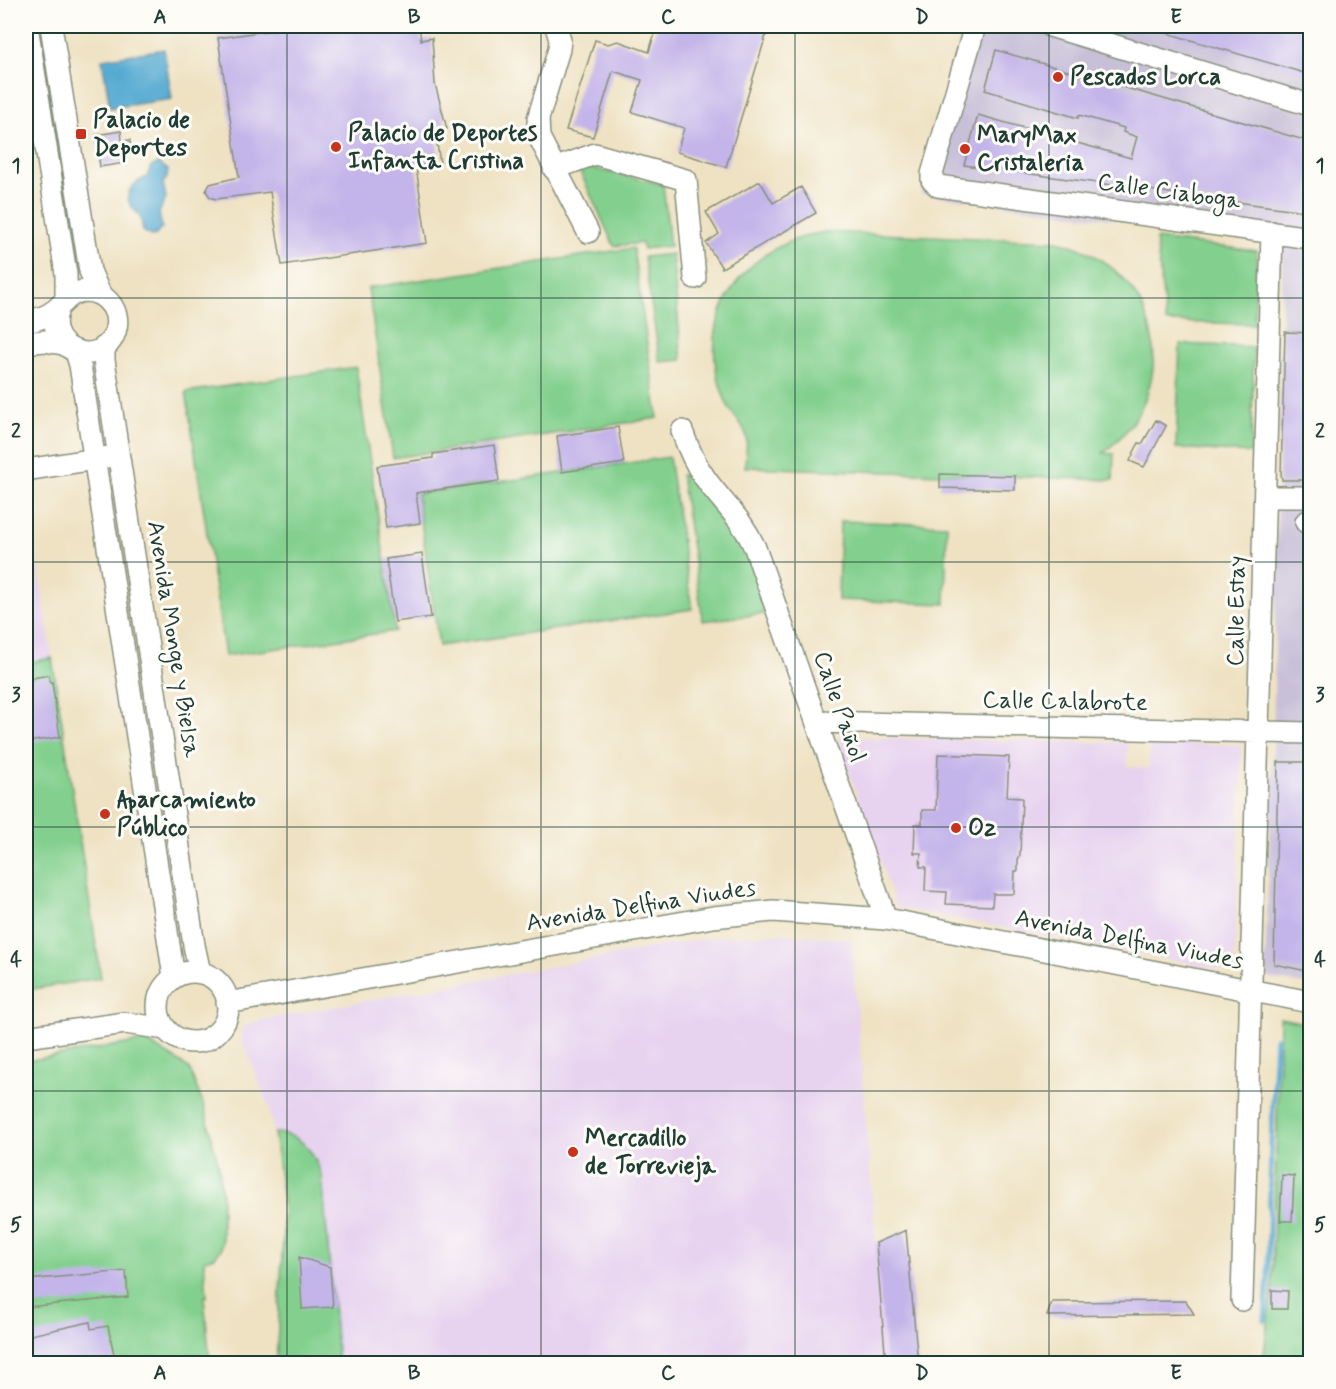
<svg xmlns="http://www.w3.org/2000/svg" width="1336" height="1389" font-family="Mynerve,sans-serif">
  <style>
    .built { fill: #e7d2ef }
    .industrial { fill: #c8bfd8 }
    .green { fill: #83d08e; stroke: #518661; stroke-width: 1.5 }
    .water { fill: #56aad2; stroke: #3a7483; stroke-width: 1.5 }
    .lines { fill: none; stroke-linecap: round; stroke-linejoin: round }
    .stream { stroke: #56aad2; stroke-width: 5 }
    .building { fill: #c3b4e9 }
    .minor-casing { stroke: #87907c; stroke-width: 24 }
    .minor { stroke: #fff; stroke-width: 21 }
    .grid { fill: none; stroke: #1f3d34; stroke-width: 1.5; stroke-opacity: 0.55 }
    .poi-dot { fill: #c8321e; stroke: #fdfcf7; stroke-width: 2 }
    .labels { text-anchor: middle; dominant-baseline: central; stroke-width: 6; stroke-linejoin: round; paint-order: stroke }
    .poi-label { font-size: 24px; font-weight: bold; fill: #1f3d34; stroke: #fdfcf7; text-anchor: start }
    .street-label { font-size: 24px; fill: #1f3d34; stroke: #fdfcf7 }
    .neatline { fill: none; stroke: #1f3d34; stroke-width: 2 }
    .grid-label { font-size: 20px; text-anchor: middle; font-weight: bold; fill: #1f3d34 }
  </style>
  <rect width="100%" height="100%" fill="#fdfcf7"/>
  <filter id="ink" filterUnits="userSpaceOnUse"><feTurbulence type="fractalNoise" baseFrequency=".0167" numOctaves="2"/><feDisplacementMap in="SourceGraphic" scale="12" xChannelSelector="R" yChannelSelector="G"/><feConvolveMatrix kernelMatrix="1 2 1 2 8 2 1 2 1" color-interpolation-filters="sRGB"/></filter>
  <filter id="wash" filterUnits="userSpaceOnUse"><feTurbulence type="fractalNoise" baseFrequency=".008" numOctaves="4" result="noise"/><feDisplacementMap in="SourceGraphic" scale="24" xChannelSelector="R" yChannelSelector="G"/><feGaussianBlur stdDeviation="1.35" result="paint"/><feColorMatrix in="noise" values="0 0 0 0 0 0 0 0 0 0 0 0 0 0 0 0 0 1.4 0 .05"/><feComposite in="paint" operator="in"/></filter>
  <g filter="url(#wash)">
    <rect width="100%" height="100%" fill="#efe2c3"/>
    <path class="built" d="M27 488 52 658 26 662V489Z
      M837 737 1128 743 1127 767 1149 768 1150 743 1242 745 1234 972 896 907Z
      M779 934 851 939 876 1243 906 1230 918 1363H276L283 1240V1201L274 1133 268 1105 242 1040 241 1034 246 1025 262 1020 663 946 717 937Z"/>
    <path class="industrial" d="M964 26H1310V985L1270 979 1265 972 1273 746 1283 242 921 194Z"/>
    <path class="green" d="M577 165 663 184 670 246 643 249 642 243 614 246Z
      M825 232 1057 241C1161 266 1188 388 1103 453L1114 454 1113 480 745 467C745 457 748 445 746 435 745 427 734 417 729 408 724 399 721 389 718 378 700 304 753 242 825 232Z
      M1156 239 1257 251 1254 324 1166 322Z
      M633 248 658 418 393 458 368 288Z
      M672 254 682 360 660 362 644 257Z
      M1180 344 1254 347 1251 453 1176 448Z
      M356 367 395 631 225 656 186 392Z
      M669 457 692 609 439 646 417 494Z
      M691 473 710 501 739 533 770 613 703 621 681 475Z
      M840 521 947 525 945 604 838 600Z
      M52 658 101 978 26 990V679L33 677 30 662Z
      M1280 1018 1310 1024V1355L1263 1361 1272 1290Z
      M137 1042 149 1043 189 1068 205 1109 219 1168 222 1196V1242L221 1249 215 1257 204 1260 207 1297H204L210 1363H26V1061Z
      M274 1133C302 1133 314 1152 322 1176L338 1363H276L283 1240V1201Z"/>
    <path class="water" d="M164 49 172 99 110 108 102 59Z
      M159 163 168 170 167 178 163 183 166 198 159 213 162 227 156 235 151 236 143 231C141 226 143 221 140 217 138 212 133 210 131 206 122 191 136 182 147 177L151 166Z"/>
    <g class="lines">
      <path class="stream" d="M1265 1320 1268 1277 1271 1143 1276 1038"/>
    </g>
    <g id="blocks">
      <path class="building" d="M301 26H419L421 40 432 38 435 84 447 129 435 131 440 163 416 167 427 243 282 265 270 192 216 199 210 197 206 191 210 184 239 177 218 38Z
        M657 26H746L767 32 726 167 677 152 684 128 632 112 642 80 613 71 593 137 566 130 595 40 608 44 618 41 649 52Z
        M1153 26H1311V75L1153 29Z
        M996 50 1311 142V212L964 165 978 115 1131 158 1137 137 1123 132 1124 128 1079 115 1078 118 985 90Z
        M121 131 122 141 130 140 131 153 124 154 126 163 100 167 96 135Z
        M760 181 773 203 801 187 816 213 722 268 706 243 719 234 706 212Z
        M1285 332 1311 333V480H1282L1281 474Z
        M1156 420 1166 426 1144 467 1130 461 1135 450 1139 443 1142 444Z
        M618 427 624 463 562 472 557 436Z
        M494 445 499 481 416 493 420 523 386 528 377 466 433 458V454Z
        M940 474 1015 476V490L940 488Z
        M422 554 431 617 395 622 386 559Z
        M49 675 50 682H52L60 737 28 742 26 723V679Z
        M938 754 1009 757 1007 797 1022 798 1020 856 1018 857V871H1015L1014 894H993L992 906 946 904 947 892 925 891 926 867H920L921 853H914L915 824H922V810H936Z
        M1278 762H1311V972L1274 964Z
        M1282 1175 1294 1176 1292 1221H1280Z
        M906 1230 918 1364H886L876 1243Z
        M299 1257 330 1267 333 1307 302 1309Z
        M126 1271 128 1297 26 1307V1280Z
        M1272 1290 1288 1291 1287 1309H1272Z
        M1186 1301 1194 1314 1047 1316 1052 1302Z
        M90 1322 91 1329 108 1326 116 1364H26V1336Z"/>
    </g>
  </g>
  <g filter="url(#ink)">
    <use href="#blocks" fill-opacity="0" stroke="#87907c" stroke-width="1.5"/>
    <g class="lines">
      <defs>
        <path id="minor" d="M27 26 66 274V298
          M51 26 90 271 100 294
          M556 26 560 40 559 49 538 119 539 137 588 232
          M975 26 932 174V180L938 186 1310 238
          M1050 26 1310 105
          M554 169 595 154 686 180 695 278
          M26 322C36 320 47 317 55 310 66 302 69 292 85 291 96 291 106 297 112 306 117 314 118 323 115 332 102 371 42 351 58 309
          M26 343 44 341 63 344
          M104 347V360L194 945 200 973
          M76 352 80 365 174 977
          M682 431C688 448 695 464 705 478 723 504 742 518 755 548L886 919
          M26 470 108 457
          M1265 497H1310
          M1306 522H1310
          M817 722 1310 733
          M158 1007a35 35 0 1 1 70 0a35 35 0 1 1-70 0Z
          M227 1003 713 917 773 911 886 919 1310 1002
          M26 1037 125 1023 166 1029
          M1242 1300 1272 232"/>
      </defs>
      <use href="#minor" class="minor-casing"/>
      <use href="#minor" class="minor"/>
    </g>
  </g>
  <path class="grid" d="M287 26V1364M541 26V1364M795 26V1364M1049 26V1364M26 298H1310M26 562H1310M26 827H1310M26 1091H1310"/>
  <g class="poi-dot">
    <circle cx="1058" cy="77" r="6"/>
    <rect x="75" y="128" width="12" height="12" rx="3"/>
    <circle cx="336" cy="147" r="6"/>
    <circle cx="965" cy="149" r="6"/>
    <circle cx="105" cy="814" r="6"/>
    <circle cx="956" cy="828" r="6"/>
    <circle cx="573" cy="1152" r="6"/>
  </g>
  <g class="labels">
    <g class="poi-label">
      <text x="1070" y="77">Pescados Lorca</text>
      <text x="93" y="120">Palacio de<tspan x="93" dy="28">Deportes</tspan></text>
      <text x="348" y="133">Palacio de Deportes<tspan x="348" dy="28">Infanta Cristina</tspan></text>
      <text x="977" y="135">MaryMax<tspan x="977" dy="28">Cristaleria</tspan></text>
      <text x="117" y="800">Aparcamiento<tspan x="117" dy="28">Público</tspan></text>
      <text x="968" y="828">Oz</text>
      <text x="585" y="1138">Mercadillo<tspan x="585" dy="28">de Torrevieja</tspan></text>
    </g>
    <g class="street-label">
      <text transform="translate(1169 192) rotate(8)">Calle Ciaboga</text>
      <text transform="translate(1237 611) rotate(-89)">Calle Estay</text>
      <text transform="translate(173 639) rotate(81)">Avenida Monge y Bielsa</text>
      <text transform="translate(1065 702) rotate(1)">Calle Calabrote</text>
      <text transform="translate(839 707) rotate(71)">Calle Pañol</text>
      <text transform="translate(641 906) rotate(-9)">Avenida Delfina Viudes</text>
      <text transform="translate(1129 940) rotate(11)">Avenida Delfina Viudes</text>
    </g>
  </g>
  <rect width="1336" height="1389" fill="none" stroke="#fdfcf7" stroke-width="66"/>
  <rect x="33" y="33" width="1270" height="1323" class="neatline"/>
  <g class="grid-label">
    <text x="160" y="23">A</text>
    <text x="414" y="23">B</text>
    <text x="668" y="23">C</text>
    <text x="922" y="23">D</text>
    <text x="1176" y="23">E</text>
    <text x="16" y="172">1</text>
    <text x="1320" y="172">1</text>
    <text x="16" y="437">2</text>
    <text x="1320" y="437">2</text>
    <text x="16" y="701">3</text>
    <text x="1320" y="701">3</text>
    <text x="16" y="966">4</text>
    <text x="1320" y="966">4</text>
    <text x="16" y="1231">5</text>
    <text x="1320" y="1231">5</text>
    <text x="160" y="1379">A</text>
    <text x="414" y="1379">B</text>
    <text x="668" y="1379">C</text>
    <text x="922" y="1379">D</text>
    <text x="1176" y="1379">E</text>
  </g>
</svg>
